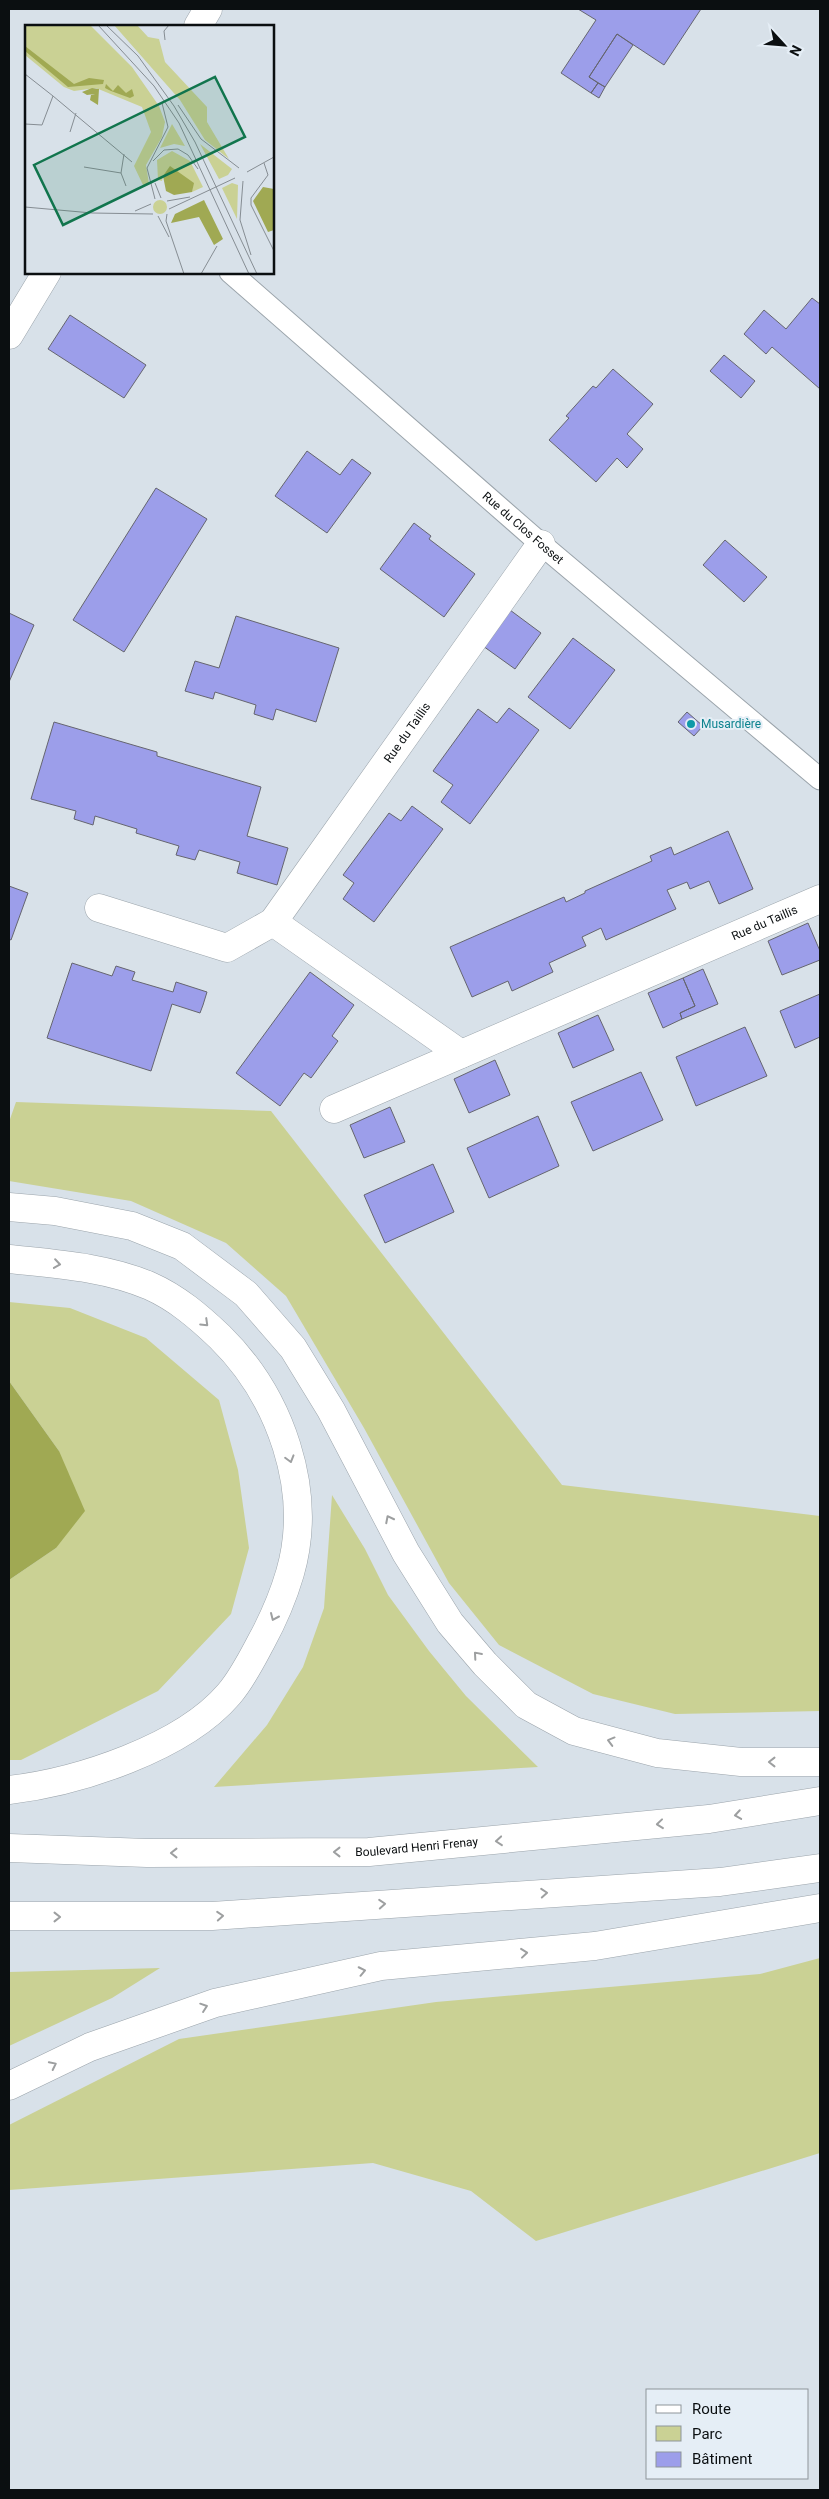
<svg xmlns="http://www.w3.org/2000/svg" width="829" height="2499" font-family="Roboto,sans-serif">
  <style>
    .green { fill: #cad194 }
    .forest { fill: #a0a953 }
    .building { fill: #9c9eea; stroke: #65656f }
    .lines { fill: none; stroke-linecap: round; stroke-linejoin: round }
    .lane-casing { stroke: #9ba4ab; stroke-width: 23 }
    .street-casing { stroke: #9ba4ab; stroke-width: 29 }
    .secondary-casing { stroke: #9ba4ab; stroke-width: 29 }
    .highway-casing { stroke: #9ba4ab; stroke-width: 29 }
    .lane { stroke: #fff; stroke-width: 21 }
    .street { stroke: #fff; stroke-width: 28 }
    .secondary { stroke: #fff; stroke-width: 28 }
    .highway { stroke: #fff; stroke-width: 28 }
    .oneway { stroke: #9d9fa0 }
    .culture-dot { fill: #0f9aa8; stroke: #e5eef6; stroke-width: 2 }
    .labels { text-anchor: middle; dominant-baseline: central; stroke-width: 4; stroke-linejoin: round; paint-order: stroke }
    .street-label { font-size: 12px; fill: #0b0f11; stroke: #e5eef6 }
    .culture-label { font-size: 12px; fill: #0d838f; stroke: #e5eef6; text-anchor: start }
    .inset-road { fill: none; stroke: #868d93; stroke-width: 1 }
    .view { fill: #11754d; fill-opacity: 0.15; stroke: #11754d; stroke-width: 2.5 }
    .inset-edge { fill: none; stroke: #0b0f11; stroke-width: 2.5 }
  </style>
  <rect width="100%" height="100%" fill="#d8e1e9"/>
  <path class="green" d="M16 1102 271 1111 562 1485 820 1516V1711L675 1714 593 1694 499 1645 449 1583 364 1428 286 1296 226 1243 131 1201 9 1181V1122Z
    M9 1302 70 1308 146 1338 219 1400 238 1470 249 1548 231 1614 158 1691 21 1760H9V1580L56 1548 59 1451 9 1381Z
    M332 1495 365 1549 388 1595 429 1651 466 1696 538 1767 214 1787 267 1725 303 1667 324 1608Z
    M820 1958V2153L536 2241 471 2191 373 2163 9 2190V2125L179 2039 436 2002 760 1974Z
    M160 1968 112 1998 9 2046V1972Z"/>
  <path class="forest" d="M9 1381 59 1451 85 1511 56 1548 9 1580Z"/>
  <path class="building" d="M578 9H701L664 65 617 34 589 77 598 83 591 93 561 73 596 20Z
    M617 34 633 45 605 87 589 77Z
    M598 83 605 87 599 98 591 93Z
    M812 298 820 304V389L772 347 766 354 744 334 764 310 786 329Z
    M70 315 146 365 124 398 48 349Z
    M724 355 755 381 741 398 710 371Z
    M613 369 653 404 627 434 643 449 627 468 617 458 596 482 549 440 569 418 566 416 593 386 596 388Z
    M307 451 340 475 352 459 371 473 327 533 275 496Z
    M156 488 207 519 124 652 73 620Z
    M414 523 431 536 429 539 475 574 444 617 380 569Z
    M725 540 767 577 744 602 703 565Z
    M510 610 541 633 515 669 483 646Z
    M9 613 34 625 9 682Z
    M236 616 339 648 316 722 276 709 273 720 254 714 256 705 215 692 213 699 185 691 195 661 219 668Z
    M573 638 615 670 570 729 528 697Z
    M509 708 539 730 470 824 441 802 453 785 433 771 478 709 497 723Z
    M687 712 703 726 694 736 678 722Z
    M54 722 157 752V756L261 787 247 836 288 848 277 885 237 873 240 862 199 850 195 860 176 855 179 846 136 833 137 829 95 816 93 825 74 819 76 811 31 799Z
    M412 806 443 829 374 922 343 899 354 883 343 875 389 813 401 821Z
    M728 831 753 889 719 904 709 881 690 889 687 882 667 890 676 909 606 940 601 928 582 937 586 946 549 963 553 972 512 991 508 981 472 997 450 947 564 897 566 902 585 893V891L652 861 650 856 671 847 674 855Z
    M9 886 28 893 11 940 9 939Z
    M808 923 820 951V960L782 975 768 941Z
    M72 963 112 976 116 966 135 972 132 980 173 992 176 982 207 992 203 1005 200 1013 172 1004 151 1071 47 1038Z
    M703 969 718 1004 682 1019 680 1013 695 1006 683 978Z
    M310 972 354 1005 332 1036 338 1041 311 1078 304 1073 280 1106 236 1073Z
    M683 978 695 1006 680 1013 682 1019 663 1028 648 993Z
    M820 994V1037L795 1048 780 1011Z
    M598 1015 614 1050 573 1068 558 1033Z
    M745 1027 767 1076 696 1106 676 1057Z
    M495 1060 510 1095 469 1113 454 1079Z
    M641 1072 663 1120 593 1151 571 1102Z
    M390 1107 405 1142 364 1158 350 1125Z
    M538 1116 559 1166 489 1198 467 1148Z
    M433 1164 454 1212 385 1243 364 1195Z"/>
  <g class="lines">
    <defs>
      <g id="lane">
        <path id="s1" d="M230 272 541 544 820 779"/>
      </g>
      <g id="street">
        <path id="s2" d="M99 908 227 948 273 922 541 544"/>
        <path d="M273 922 461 1054"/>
        <path id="s3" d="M334 1109 820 899"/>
      </g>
      <path id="secondary" d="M198 26 208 9
        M9 335 47 272"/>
      <g id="highway">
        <path d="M9 1207 55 1211 132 1226 182 1246 246 1294 293 1348 331 1410 406 1553 450 1623 485 1664 526 1705 574 1731 657 1753 741 1762H820"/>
        <path d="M9 1259C56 1264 106 1267 150 1286 177 1298 199 1317 220 1337 280 1396 314 1490 290 1573 283 1597 273 1620 261 1642 252 1659 242 1679 229 1694 183 1748 78 1782 9 1790"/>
        <path id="s4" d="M9 1848 147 1853 369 1852 709 1819 820 1801"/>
        <path d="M9 1916H212L720 1882 820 1868"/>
        <path d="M9 2086 90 2047 215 2003 381 1966 595 1946 820 1908"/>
      </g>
    </defs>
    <use href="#lane" class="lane-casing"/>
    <use href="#street" class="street-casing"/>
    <use href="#secondary" class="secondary-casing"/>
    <use href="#highway" class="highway-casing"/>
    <use href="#lane" class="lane"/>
    <use href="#street" class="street"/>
    <use href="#secondary" class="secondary"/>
    <use href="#highway" class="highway"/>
  </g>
  <defs><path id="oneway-chevron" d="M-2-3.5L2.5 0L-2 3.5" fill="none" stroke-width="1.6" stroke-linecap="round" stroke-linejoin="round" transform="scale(1.25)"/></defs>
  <g class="oneway">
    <use href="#oneway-chevron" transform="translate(57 1264) rotate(8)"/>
    <use href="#oneway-chevron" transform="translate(205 1323) rotate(44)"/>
    <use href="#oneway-chevron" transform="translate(290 1459) rotate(74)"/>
    <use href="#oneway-chevron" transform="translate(389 1519) rotate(-117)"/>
    <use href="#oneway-chevron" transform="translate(274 1617) rotate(114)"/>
    <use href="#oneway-chevron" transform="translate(477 1655) rotate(-131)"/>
    <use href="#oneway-chevron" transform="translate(611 1741) rotate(-165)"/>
    <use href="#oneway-chevron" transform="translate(772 1762) rotate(-180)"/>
    <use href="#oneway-chevron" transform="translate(738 1815) rotate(171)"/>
    <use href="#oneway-chevron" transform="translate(660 1824) rotate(174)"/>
    <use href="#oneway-chevron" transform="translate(499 1841) rotate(175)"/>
    <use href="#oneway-chevron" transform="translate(337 1852) rotate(180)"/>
    <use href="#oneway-chevron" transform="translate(174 1853) rotate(180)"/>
    <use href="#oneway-chevron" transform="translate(544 1893) rotate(-4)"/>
    <use href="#oneway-chevron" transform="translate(382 1904) rotate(-4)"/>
    <use href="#oneway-chevron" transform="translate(220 1916) rotate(-4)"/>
    <use href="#oneway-chevron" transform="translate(57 1917)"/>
    <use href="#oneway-chevron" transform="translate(524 1953) rotate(-6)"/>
    <use href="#oneway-chevron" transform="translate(362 1971) rotate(-12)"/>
    <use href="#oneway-chevron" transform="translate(204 2007) rotate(-19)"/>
    <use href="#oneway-chevron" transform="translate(53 2065) rotate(-26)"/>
  </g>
  <circle class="culture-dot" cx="691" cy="724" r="5"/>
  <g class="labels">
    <g class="street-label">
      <text stroke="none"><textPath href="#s1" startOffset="389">Rue du Clos Fosset</textPath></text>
      <text stroke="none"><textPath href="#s2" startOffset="419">Rue du Taillis</textPath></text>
      <text stroke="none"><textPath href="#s3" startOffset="469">Rue du Taillis</textPath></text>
      <text stroke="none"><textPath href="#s4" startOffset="408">Boulevard Henri Frenay</textPath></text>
    </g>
    <g class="culture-label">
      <text x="701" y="724">Musardière</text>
    </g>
  </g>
  <g transform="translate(25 25)">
    <rect width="249" height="249" fill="#d8e1e9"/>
    <path d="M0 0H65L107 42 134 81 140 97 137 112 121 140 124 159 118 160 109 141 126 107 117 82 71 63 49 66 39 62 0 30ZM89 0H112L123 12 134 14 140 37 182 82V97L204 134 180 115 155 75ZM147 99 160 121 149 119 135 123ZM175 119 207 144 203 150 194 154ZM147 126 165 136 178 162 167 167 168 158 138 151 137 156 133 155 132 135ZM207 158 213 160 212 194 197 163ZM128 182a7 7 0 1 1 14 0a7 7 0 1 1-14 0Z" fill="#cad194"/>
    <path d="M0 21 49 59 64 53 79 55 78 59 43 62 0 26ZM81 59 88 66 93 60 101 68 107 64 109 71 105 73 86 66 80 63ZM67 63 74 64 73 80 65 75 66 70 70 69 62 70 57 67ZM145 141 169 158 167 167 149 170 141 166 138 151ZM238 162 249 164V205L243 207 228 176ZM179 175 198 214 189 220 174 192 146 198 150 189Z" fill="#a0a953"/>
    <path class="inset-road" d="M73 0 129 61 154 98 224 249M81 0 113 31 149 81 170 117 232 249M140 15 139 6 144 0M0 49 28 71 17 100 0 99M28 71 107 137M153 80 176 114 214 143M45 107 51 88M128 136 139 125 153 124 163 130 173 144M239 138 243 150 226 173V180L249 226M59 142 96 148 101 161M222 147 249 132M96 148 99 129M218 156 215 195 226 230M130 158 136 173M130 174 122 143 143 102 137 78M142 176 165 172M0 182 67 188 128 189M144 184 210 153M110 186 126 179M142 189 141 196 159 249M133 191 144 212M176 249 192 221"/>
    <path class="view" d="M190 52 220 112 38 200 9 140Z"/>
    <rect width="249" height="249" class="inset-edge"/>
  </g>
  <rect width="829" height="2499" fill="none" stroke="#0b0f11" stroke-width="20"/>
  <rect x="646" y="2389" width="162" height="90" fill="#e5eef6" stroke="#8e959a"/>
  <rect x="656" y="2405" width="25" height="8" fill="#ffffff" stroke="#8e959a"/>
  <text x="692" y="2414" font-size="15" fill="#0b0f11">Route</text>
  <rect x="656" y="2426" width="25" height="15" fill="#cad194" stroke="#8e959a"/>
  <text x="692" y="2439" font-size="15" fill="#0b0f11">Parc</text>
  <rect x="656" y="2452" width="25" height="15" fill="#9c9eea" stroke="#8e959a"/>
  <text x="692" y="2464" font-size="15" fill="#0b0f11">Bâtiment</text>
  <g transform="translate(784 45) rotate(116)" stroke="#e5eef6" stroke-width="4" paint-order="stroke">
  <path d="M0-4L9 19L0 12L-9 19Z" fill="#0b0f11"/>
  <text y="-8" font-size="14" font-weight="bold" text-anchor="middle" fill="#0b0f11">N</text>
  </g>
</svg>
